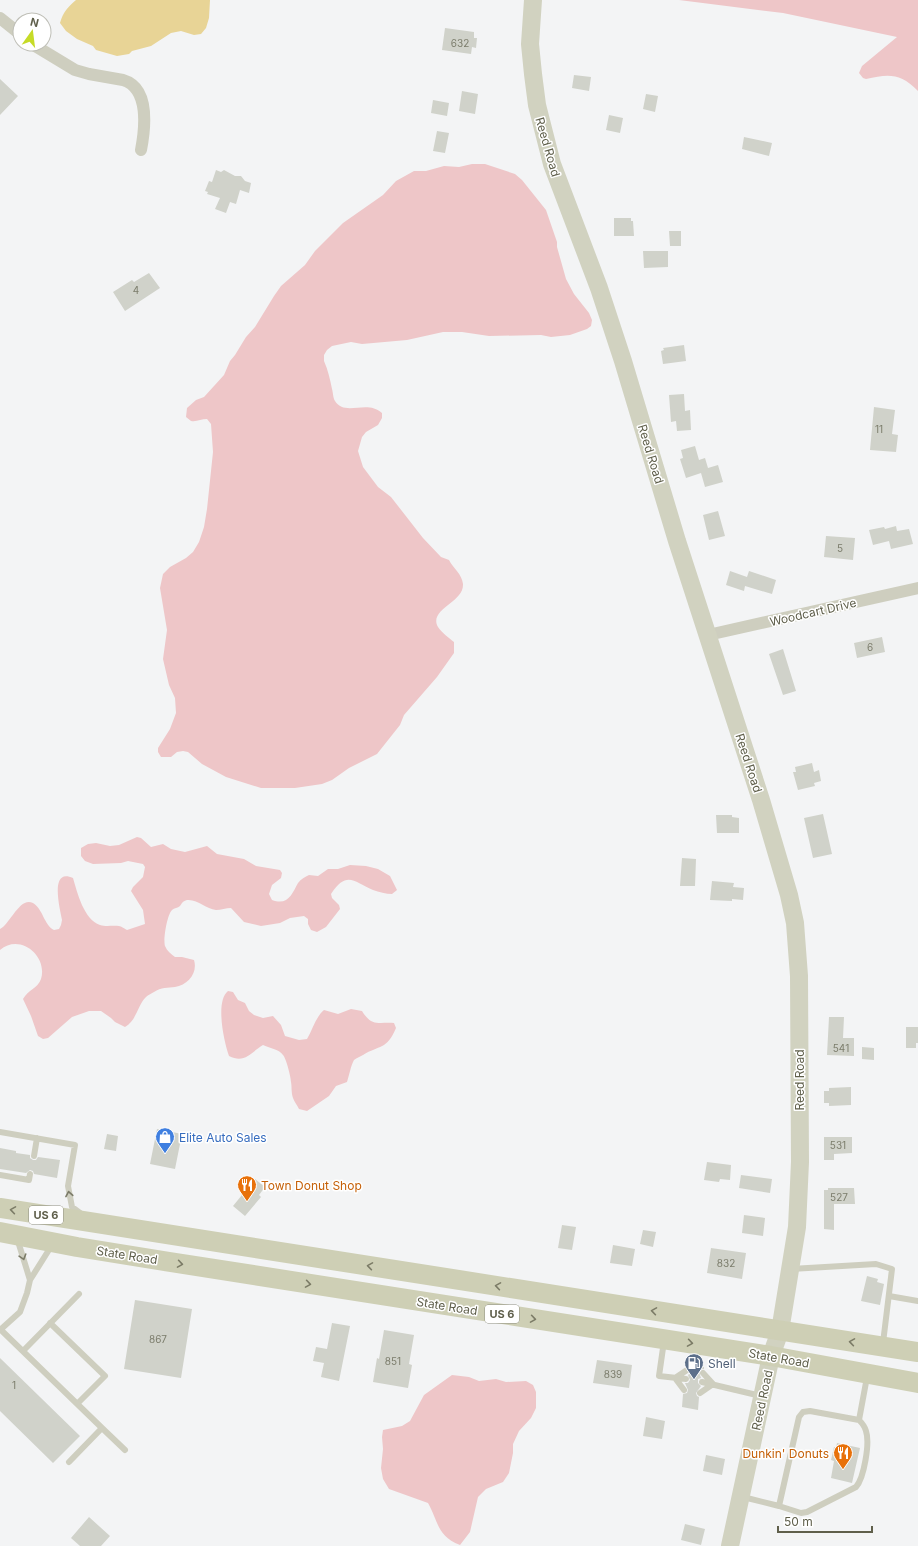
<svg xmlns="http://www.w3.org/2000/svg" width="918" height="1546" font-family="Inter,sans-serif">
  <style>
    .green { fill: #eec6c8 }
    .water { fill: #e8d496 }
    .building { fill: #d0d2ca }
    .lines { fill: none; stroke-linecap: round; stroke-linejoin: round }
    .lane { stroke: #cecebf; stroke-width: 6 }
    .street { stroke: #cecebf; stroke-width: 12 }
    .secondary { stroke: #d1d2c0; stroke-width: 18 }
    .primary { stroke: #cecfb5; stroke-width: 20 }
    .oneway { stroke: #7b7b68 }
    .oneway2 { stroke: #7b7b66 }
    .labels { text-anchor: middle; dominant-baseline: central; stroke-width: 3; stroke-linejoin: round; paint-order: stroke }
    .number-label { font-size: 10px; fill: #7b7c6b }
    .shield { fill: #fff; stroke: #8f8f81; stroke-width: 1 }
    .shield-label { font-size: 11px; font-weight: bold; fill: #5f5f4b }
    .street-label { font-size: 12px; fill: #5f5f4b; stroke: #fff }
    .shop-label { font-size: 12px; fill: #366cbe; stroke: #fff; text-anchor: start }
    .food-label { font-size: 12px; fill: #c56008; stroke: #fff; text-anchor: start }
    .service-label { font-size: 12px; fill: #4e5e75; stroke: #fff; text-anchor: start }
  </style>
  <rect width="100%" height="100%" fill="#f3f4f5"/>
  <path class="green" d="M679 0H918V91C900 73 889 74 866 79L863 78 859 73 862 66 897 37 783 13Z
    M472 164H485L515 174 522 180 546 210 557 242V247L566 279 574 294 589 313 592 320 591 326 587 329 570 335 551 337 541 335 489 336 462 332H443L407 340 362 344 351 342 332 346 327 350 324 355V361C328 370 330 379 332 389 333 392 333 398 335 401 345 417 367 399 382 413V418L378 425 366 432 362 437 358 451 363 467 378 487 391 497 423 538 441 557 449 560C453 568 462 574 463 584 464 603 428 609 438 627 442 633 449 638 454 642V653L437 677 404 715 400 725 377 754 349 768 332 780 322 784 295 788H261L226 777 202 764 188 752 183 751 177 752 171 757H161L158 752V748L170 729 176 713 175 698 169 685 163 659 167 630 160 588 163 574 170 567 186 558 193 552 199 542 204 527 207 509 213 452 211 424 207 419C201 419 197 422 191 421L186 417 187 408 196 400 204 397 224 375 230 361 235 355 246 337 255 327 274 296 281 286 305 265 315 251 343 223 383 195 396 181 414 171H426L444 166 459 167Z
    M137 837 141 838 151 847 163 844 171 849 185 852 207 846 217 854 244 859 256 866 280 870 282 873 281 878 272 885 269 894 272 900C288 906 292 894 298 883 301 879 305 877 309 875L318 876 328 869H338L350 865 366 866 378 869 390 876 397 890 392 894C386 894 379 892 373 890 354 882 347 870 331 894L332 898 339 905 340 909 326 927 317 932 311 930 308 924V919L304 916 290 918 280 923 261 926 244 922 231 908C226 908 221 910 216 910 206 909 198 899 187 900 183 901 182 903 180 906 178 908 174 908 172 910 167 915 163 940 165 946 167 951 171 954 175 957H182L194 960C198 973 188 985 175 987 168 988 161 987 154 992 152 993 148 995 146 997 137 1006 137 1020 125 1027L115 1022 111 1018 101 1011H89L72 1017 48 1038 43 1039 38 1036 31 1016 23 999C28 990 38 988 41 979 48 956 20 933 0 950V929C10 924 20 896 33 903 43 909 44 925 54 930L59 929 61 925 62 920C60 909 49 867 73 878 77 892 84 920 100 925 107 927 112 925 119 926 121 926 125 929 127 930L145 924 143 910 131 891 133 887 143 877 145 867 143 864 128 861 121 863 93 864 85 861 81 856V848L88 844 96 843 110 846 119 845Z
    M228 991 233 992 238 1000 245 1003 249 1011 254 1015 263 1018 273 1016 281 1025 285 1036 299 1040 307 1039C313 1029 315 1018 324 1010L338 1014 351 1009 362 1011C372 1027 378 1022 394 1023L396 1028C387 1050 379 1045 363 1055 360 1057 356 1058 354 1060 351 1065 349 1076 347 1082L336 1086 329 1096 307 1111 299 1109C297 1105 294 1101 293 1098 291 1092 292 1087 291 1082 291 1077 286 1058 283 1055 279 1049 269 1048 263 1045 251 1052 245 1064 229 1056 224 1042 215 1001 228 991Z
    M452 1375 469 1377 479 1381 496 1379 506 1382 526 1381 533 1385 536 1392V1408L531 1418 519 1431 513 1444V1453L509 1473 503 1482 486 1489 478 1497 470 1532 460 1545C437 1536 439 1523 428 1503L389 1489 383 1479 381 1468 383 1449 382 1437 383 1430 402 1426 410 1421 424 1395Z"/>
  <path class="water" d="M76 0H210L209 18 206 28 201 34 194 35 181 31 171 33 151 46 132 51 129 54 117 56 96 50 93 46 77 39 66 31 60 23C63 12 68 7 76 0Z"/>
  <path class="building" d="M445 28 474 32V38H477L476 48 472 47 471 54 442 50Z
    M574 75 591 77 589 91 572 88Z
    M0 79 18 96 0 115Z
    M462 91 478 94 475 114 459 111Z
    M646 94 658 96 655 112 643 109Z
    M433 100 449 103 447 116 431 113Z
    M609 115 623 118 620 133 606 130Z
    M437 131 449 133 445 153 433 151Z
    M744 137 772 143 769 156 742 149Z
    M216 170 221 172 224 170 235 176H241L245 181 251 183 249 193 240 190 236 204 230 202 226 213 215 209 220 198 207 194 208 192 205 191 209 181 212 182Z
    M614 218H631V221H633L634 236H614Z
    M669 231H681V246H670Z
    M643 251H668V267L644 268Z
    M149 273 160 288 125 311 113 292 132 280 134 282Z
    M684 345 686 361 663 364 661 351 664 350 663 348Z
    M684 394 685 411 690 410 691 430 677 431 676 421 671 422 669 395Z
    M874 407 895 410 892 434 898 435 896 452 870 450Z
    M695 446 699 460 705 458 708 468 718 465 723 482 705 487 701 473 686 478 680 459 683 458 681 450Z
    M718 511 725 536 709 540 703 515Z
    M896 526 897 531 909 529 913 544 891 549 889 541 873 545 869 530 884 527 885 529Z
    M826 536 855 538 853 560 824 557Z
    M730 571 747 577 749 571 776 580 772 594 745 586 744 591 726 585Z
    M882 637 885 652 857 658 854 643Z
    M783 649 796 691 783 695 769 654Z
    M812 763 814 772 819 770 821 781 814 783 815 786 798 790 793 772H796L795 767Z
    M823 814 832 854 813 858 804 818Z
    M716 815H732V817L739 818V833H717Z
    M682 858 696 859 695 886H680Z
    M712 881 734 883 733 887 744 888 743 900 732 899V901L710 900Z
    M829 1017H844L843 1038H854V1056L827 1055Z
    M906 1027H918V1043H916V1048H906Z
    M862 1047 874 1048V1060L862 1059Z
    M851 1087V1105L829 1106V1103H824V1091H829V1088Z
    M157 1129 182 1134 175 1169 150 1164Z
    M107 1134 118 1136 116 1151 104 1149Z
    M824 1137H852V1153L834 1154V1160H824Z
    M0 1148 16 1151V1153L30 1155V1158L33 1160H36L38 1157 60 1160 57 1178 34 1174 33 1171 30 1170 26 1173 0 1169Z
    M707 1162 731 1165 730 1180 720 1179 719 1182 704 1180Z
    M741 1175 772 1179 770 1193 739 1188Z
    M255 1179 265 1187 259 1195 261 1197 245 1216 233 1206Z
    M828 1188H854L855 1204H834V1230L824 1229V1190H828Z
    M744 1215 765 1218 763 1236 742 1233Z
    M562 1225 576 1227 572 1250 558 1248Z
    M643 1230 656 1232 653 1247 640 1244Z
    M613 1245 635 1249 632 1266 610 1263Z
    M711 1248 746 1253 742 1279 707 1273Z
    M867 1276 878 1279 877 1282 884 1284 880 1305 861 1301Z
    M135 1300 192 1309 181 1378 124 1369Z
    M332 1323 350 1326 339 1381 321 1377 324 1363 313 1361 316 1347 327 1349Z
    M384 1330 414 1335 409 1364 412 1365 408 1388 373 1382 377 1358 379 1359Z
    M0 1358 80 1436 53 1463 0 1411Z
    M597 1360 632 1365 629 1388 593 1383Z
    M688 1364 704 1367V1369H700L699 1372 701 1378 698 1379V1383L701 1386 696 1393 697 1396 699 1397 698 1410 682 1407 683 1394 687 1393 688 1390 685 1383H688L690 1380 688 1375 691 1372V1369L688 1366Z
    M646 1417 665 1421 662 1439 643 1436Z
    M837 1443 860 1448 852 1483 831 1478 834 1461 831 1460 834 1447 836 1448Z
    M706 1455 725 1459 722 1475 703 1471Z
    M89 1517 110 1536 101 1546H80L71 1538Z
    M685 1524 705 1529 701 1545 681 1540Z"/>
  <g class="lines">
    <path class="lane" d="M0 1132 75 1145 68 1186 72 1207 80 1213
      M34 1156 37 1138
      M0 1175 29 1180 30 1174
      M17 1238 30 1280
      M791 1269 876 1264 892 1269 883 1343
      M889 1296 918 1301
      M50 1323 105 1376 77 1404
      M0 1330 20 1312 27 1293 30 1280 52 1245
      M1 1330 102 1428 69 1462
      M664 1341 659 1376 686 1379
      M23 1351 79 1294
      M703 1373 713 1384
      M675 1378 684 1390
      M675 1378 687 1370
      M702 1382 761 1396
      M700 1393 713 1384
      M102 1428 125 1450
      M743 1497 779 1506 799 1417 803 1412 810 1411 859 1420 867 1377
      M779 1506 801 1513 807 1512 856 1487C864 1478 870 1443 866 1431 865 1427 862 1423 859 1420"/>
    <path class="street" d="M0 18 20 34
      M32 44 75 70 89 74 123 80C150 88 145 129 141 150
      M708 635 918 588"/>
    <path class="secondary" d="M533 0 530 44 533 74 537 105 552 164 599 288 623 361 677 541 761 800 789 895 795 923 799 976 800 1162 797 1227 780 1331 771 1356 730 1546"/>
    <path class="primary" d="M0 1208 918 1352
      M0 1232 77 1247 170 1262 771 1356 918 1383"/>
  </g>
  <defs><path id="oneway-chevron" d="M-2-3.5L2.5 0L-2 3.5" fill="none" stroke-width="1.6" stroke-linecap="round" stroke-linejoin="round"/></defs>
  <g class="oneway">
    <use href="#oneway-chevron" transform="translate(69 1194) rotate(-100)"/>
    <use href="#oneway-chevron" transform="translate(23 1257) rotate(73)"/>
  </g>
  <g class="oneway2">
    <use href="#oneway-chevron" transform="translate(13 1210) rotate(-171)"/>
    <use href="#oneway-chevron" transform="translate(180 1264) rotate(9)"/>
    <use href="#oneway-chevron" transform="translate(370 1266) rotate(-171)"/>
    <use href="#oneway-chevron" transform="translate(308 1284) rotate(9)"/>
    <use href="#oneway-chevron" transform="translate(498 1286) rotate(-171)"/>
    <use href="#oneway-chevron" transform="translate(654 1311) rotate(-171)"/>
    <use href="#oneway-chevron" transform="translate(533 1319) rotate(9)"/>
    <use href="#oneway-chevron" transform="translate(852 1342) rotate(-171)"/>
    <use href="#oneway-chevron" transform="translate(690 1343) rotate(9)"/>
  </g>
  <defs>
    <symbol id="shop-pin" viewBox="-11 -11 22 30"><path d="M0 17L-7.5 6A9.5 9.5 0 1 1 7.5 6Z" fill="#3f7fe0" stroke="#fff"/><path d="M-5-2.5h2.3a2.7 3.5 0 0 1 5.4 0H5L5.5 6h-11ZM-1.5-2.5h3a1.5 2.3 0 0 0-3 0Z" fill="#fff"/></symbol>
    <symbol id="restaurant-pin" viewBox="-11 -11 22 30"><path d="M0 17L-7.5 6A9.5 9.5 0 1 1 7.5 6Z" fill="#e8710a" stroke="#fff"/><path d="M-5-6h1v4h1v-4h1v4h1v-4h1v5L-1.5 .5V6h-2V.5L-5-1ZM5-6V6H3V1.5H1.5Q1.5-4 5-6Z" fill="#fff"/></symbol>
    <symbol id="fuel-pin" viewBox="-11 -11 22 30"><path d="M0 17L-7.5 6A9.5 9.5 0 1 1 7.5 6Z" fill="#5c6f8a" stroke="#fff"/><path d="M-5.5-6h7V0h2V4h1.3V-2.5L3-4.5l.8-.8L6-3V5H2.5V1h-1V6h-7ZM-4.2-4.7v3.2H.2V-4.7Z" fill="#fff"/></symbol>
  </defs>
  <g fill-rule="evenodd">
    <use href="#shop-pin" x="154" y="1126" width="22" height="30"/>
    <use href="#restaurant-pin" x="236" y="1174" width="22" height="30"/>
    <use href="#fuel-pin" x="683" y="1352" width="22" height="30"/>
    <use href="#restaurant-pin" x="832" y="1442" width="22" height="30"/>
  </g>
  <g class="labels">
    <g class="number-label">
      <text x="460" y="43">632</text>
      <text x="136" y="290">4</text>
      <text x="879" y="429">11</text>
      <text x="840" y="548">5</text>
      <text x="870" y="647">6</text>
      <text x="841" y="1048">541</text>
      <text x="838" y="1145">531</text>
      <text x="839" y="1197">527</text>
      <text x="726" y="1263">832</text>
      <text x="158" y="1339">867</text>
      <text x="393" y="1361">851</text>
      <text x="613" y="1374">839</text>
      <text x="14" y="1385">1</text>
    </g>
    <g class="shield">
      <rect x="29" y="1206" width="34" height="18" rx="3"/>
      <rect x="485" y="1305" width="34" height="18" rx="3"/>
    </g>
    <g class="shield-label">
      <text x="46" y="1215">US 6</text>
      <text x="502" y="1314">US 6</text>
    </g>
    <g class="street-label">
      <text transform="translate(548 147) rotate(74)">Reed Road</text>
      <text transform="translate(651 454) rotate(73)">Reed Road</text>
      <text transform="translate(813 612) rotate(-13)">Woodcart Drive</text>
      <text transform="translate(749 763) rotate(72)">Reed Road</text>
      <text transform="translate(799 1080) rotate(-90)">Reed Road</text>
      <text transform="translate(127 1255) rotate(9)">State Road</text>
      <text transform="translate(447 1306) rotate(9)">State Road</text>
      <text transform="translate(779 1358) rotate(10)">State Road</text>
      <text transform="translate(762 1400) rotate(-78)">Reed Road</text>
    </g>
    <g class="shop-label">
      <text x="179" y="1137">Elite Auto Sales</text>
    </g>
    <g class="food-label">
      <text x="261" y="1185">Town Donut Shop</text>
      <text x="829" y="1453" text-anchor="end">Dunkin' Donuts</text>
    </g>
    <g class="service-label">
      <text x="708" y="1363">Shell</text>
    </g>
  </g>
  <g transform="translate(32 32) rotate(14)"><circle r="19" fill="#ffffff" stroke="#bfbfb7"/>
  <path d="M0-3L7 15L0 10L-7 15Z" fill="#c6db27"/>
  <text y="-6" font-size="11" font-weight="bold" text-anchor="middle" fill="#5f5f4b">N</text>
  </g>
  <path d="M778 1526v6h94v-6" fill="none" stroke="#5f5f4b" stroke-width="2"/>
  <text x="784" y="1526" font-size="12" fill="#5f5f4b" stroke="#ffffff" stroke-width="3" paint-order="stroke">50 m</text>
</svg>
